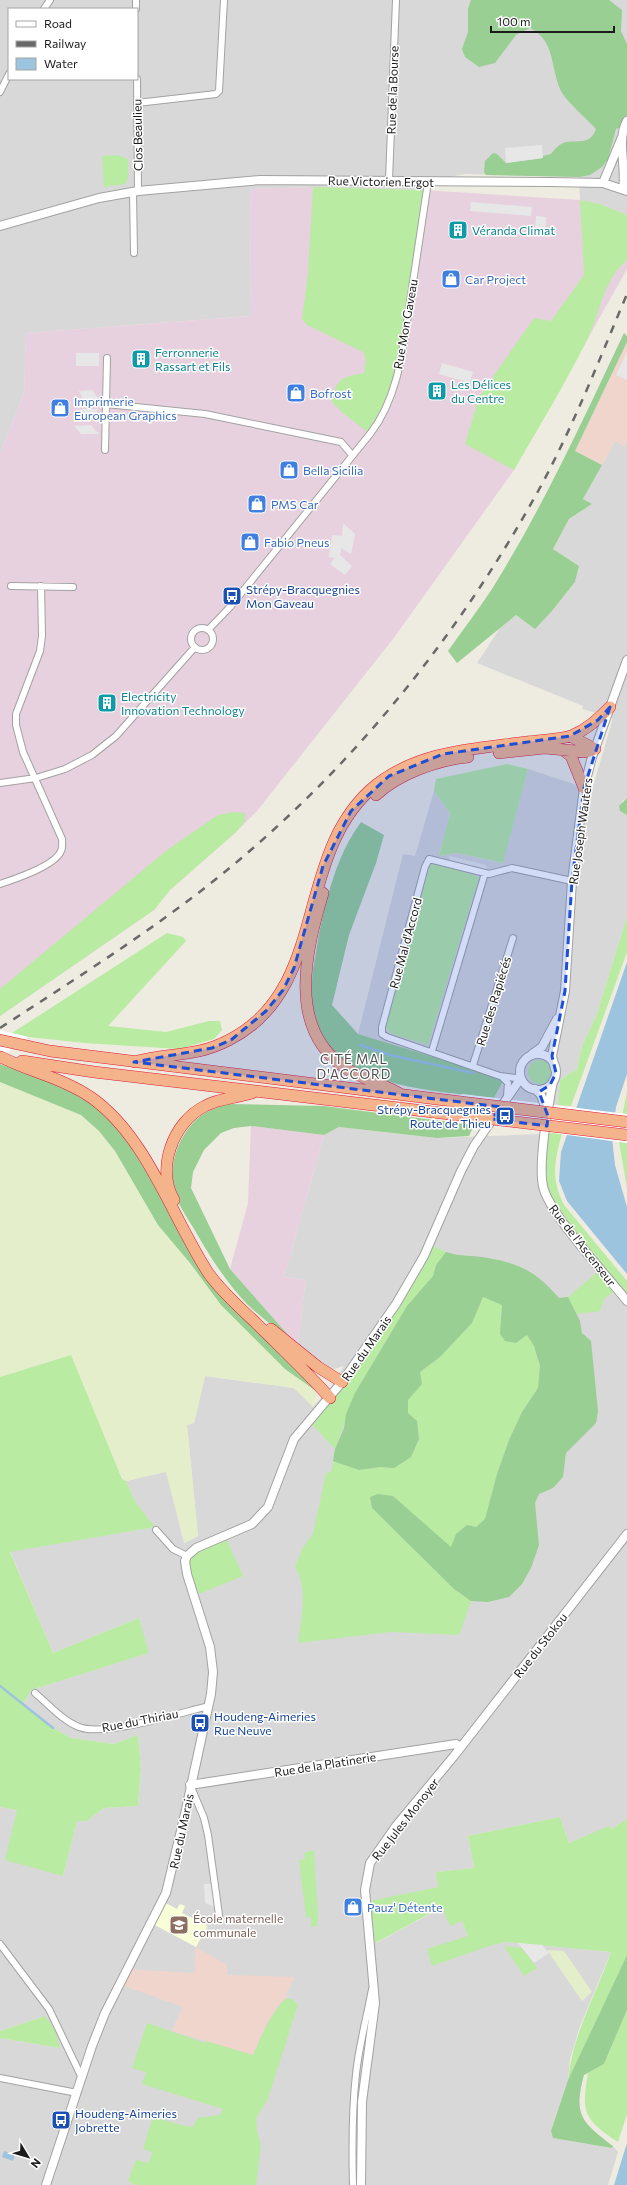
<svg xmlns="http://www.w3.org/2000/svg" width="627" height="2185" font-family="Commissioner,sans-serif">
  <style>
    .residential { fill: #d9d8d8; fill-rule: evenodd }
    .commercial { fill: #f0d5cd }
    .industrial { fill: #e7d1df }
    .education { fill: #f8ffd7 }
    .farmland { fill: #e5eeca }
    .grass { fill: #b9eba2 }
    .forest { fill: #99cf92 }
    .parking { fill: #e7e7e7 }
    .water { fill: #9dc4de }
    .pier { fill: #fff }
    .lines { fill: none; stroke-linecap: round; stroke-linejoin: round }
    .stream { stroke: #9dc4de; stroke-width: 2.5 }
    .minor-casing { stroke: #a2a2a2; stroke-width: 8 }
    .tertiary-casing { stroke: #a2a2a2; stroke-width: 10 }
    .trunk-casing { stroke: #de1b3a; stroke-width: 12 }
    .minor { stroke: #fff; stroke-width: 6 }
    .tertiary { stroke: #fff; stroke-width: 8 }
    .trunk { stroke: #f4b38b; stroke-width: 11 }
    .rail { stroke: #696969; stroke-width: 2.5; stroke-dasharray: 8 8; stroke-linecap: butt }
    .trunk-bridge-casing { stroke: #de1b3a; stroke-width: 12; stroke-linecap: butt }
    .trunk-bridge { stroke: #f4b38b; stroke-width: 11 }
    .marked { fill: #1d4ed8; fill-opacity: 0.2; stroke: #1d4ed8; stroke-width: 3; stroke-dasharray: 8 5; stroke-linejoin: round }
    .labels { text-anchor: middle; dominant-baseline: central; stroke-width: 3; stroke-linejoin: round; paint-order: stroke }
    .street-label { font-size: 12px; fill: #1b1b1b; stroke: #fff }
    .culture-label { font-size: 12px; fill: #0d838f; stroke: #fff; text-anchor: start }
    .shop-label { font-size: 12px; fill: #366cbe; stroke: #fff; text-anchor: start }
    .transit-label { font-size: 12px; fill: #164399; stroke: #fff; text-anchor: start }
    .education-label { font-size: 12px; fill: #785e54; stroke: #fff; text-anchor: start }
    .neighbourhood-label { font-size: 13px; letter-spacing: 1px; fill: #4e4e4e; stroke: #fff }
  </style>
  <rect width="100%" height="100%" fill="#eeebe0"/>
  <path class="residential" d="M0 0H627V215L600 204 580 200 579 177 464 174 428 182 422 190 313 187 250 189 251 316 26 333 24 392 0 454ZM9 9H137V79H9Z
    M627 440V798L622 801 620 811 627 815V916L597 1014 582 1046 577 1069 560 1080 558 1105 494 1098 503 1081 473 1069 358 1034 403 854 415 856 434 791 450 813 439 856 457 853 502 863 528 769 592 790 613 718 582 709 583 706 477 663 500 628 516 615 535 628 552 611 575 582 579 566 553 549 569 519 592 504 583 499 615 441 624 446Z
    M339 1127 437 1138 539 1134 543 1187 627 1301V1819L611 1829 608 1827 569 1843 560 1817 468 1836 474 1868 437 1872 438 1887 370 1902 376 1943 443 1907 462 1921 468 1936 489 1946 506 1942 611 1952 580 2026 570 2059 568 2080 551 2131 554 2138 612 2148 613 2146 618 2152 608 2185H0V2038L60 2048 45 2016 0 2031V1807L17 1810 63 1876 77 1821H87L104 1808 138 1806 141 1769 138 1735 114 1744 71 1738 53 1728 23 1704 31 1690 148 1653 139 1618 53 1653 10 1551 154 1527 136 1503 126 1481 166 1471 184 1543 198 1536 187 1425 194 1423 205 1376 294 1388 313 1407 332 1386 344 1366 334 1369 325 1368 297 1345 306 1280 284 1277 324 1135Z"/>
  <path class="commercial" d="M627 342V440L624 446 615 441 602 465 575 451Z
    M196 1947 227 1965 228 1975 294 1977 285 1999 277 2007 261 2035 254 2055 171 2031 183 2007 119 1984 126 1969 194 1973Z"/>
  <path class="industrial" d="M313 187 422 190 580 200 600 204 627 215V269L514 470 393 639 257 811 236 832 170 890 154 910 0 1016V454L24 392 26 333 251 316 250 189Z
    M251 1126 324 1135 284 1277 306 1280 297 1345 230 1269 248 1203Z"/>
  <path class="education" d="M162 1901 177 1909 180 1904 185 1906 182 1913 208 1926 196 1947 151 1923Z"/>
  <path class="farmland" d="M0 1082 81 1115 99 1131 115 1151 158 1225 285 1369 316 1391V1397L313 1407 294 1388 205 1376 194 1423 187 1425 198 1536 185 1543 166 1472 126 1481 122 1479 71 1355 0 1377Z
    M547 1950 564 1951 592 1992 582 2001Z"/>
  <path class="grass" d="M117 155 128 159V179L125 184 104 187 102 156Z
    M428 182 394 384 370 434 343 413 331 401C337 378 342 377 364 373L366 360 363 352 307 325 302 319 308 273 313 187 422 190Z
    M580 200 600 204 627 215V260C601 283 602 311 587 340 565 384 539 427 514 470L465 444 479 397 534 318 551 321 584 275Z
    M507 764 528 769 503 863 457 853 439 856 450 813 434 791 436 779Z
    M234 812 245 813V821L236 832 170 890 154 910 0 1016V989L167 850 218 815Z
    M438 863 479 877 428 1045 392 1034 385 1026 430 865Z
    M627 916V952L571 1106 558 1105 560 1080 577 1069 582 1046 597 1014Z
    M167 933 183 937 186 941 108 1026 166 1032 209 1021H220L222 1030 214 1039 179 1049 85 1043 28 1037 12 1033Z
    M528 1072a12 12 0 1 1 24 0a12 12 0 1 1-24 0Z
    M627 1092V1188L618 1136Z
    M546 1130 562 1133C555 1160 550 1178 564 1205L627 1281V1301L617 1289 604 1299 600 1311 577 1314 568 1297 601 1269 549 1202 542 1170Z
    M430 1245 446 1252 436 1265 433 1276 407 1306 355 1393 335 1449 309 1421 336 1390Z
    M483 1297 503 1305 500 1316 516 1343 527 1335 534 1346 540 1367 538 1388 522 1412 509 1440 497 1474 485 1519 476 1527 467 1525 456 1534 451 1548 393 1496 370 1498 372 1508 454 1589 471 1601 459 1635 391 1632 298 1643C301 1619 309 1589 295 1567L302 1549 313 1534 326 1473 331 1472 333 1461 359 1470 380 1467 394 1468 411 1457 419 1439 417 1421 408 1413 407 1400 422 1384 420 1372 440 1357 472 1323Z
    M71 1355 122 1479 126 1481 136 1503 155 1527 10 1552 53 1653 139 1618 149 1653 31 1690 23 1704 53 1728 71 1738 114 1744 138 1735 141 1769 138 1806 104 1808 87 1821H77L63 1876 5 1860 17 1810 0 1807V1377Z
    M225 1536 243 1576 194 1596 187 1556Z
    M560 1817 569 1843 609 1826 611 1829 627 1819V1955L568 2080C573 2033 596 1995 611 1952L506 1942 489 1946 432 1966 427 1949 468 1936 462 1921 450 1926 442 1907 375 1943 370 1901 438 1887 436 1872 474 1868 468 1836Z
    M314 1850 318 1919 317 1926 311 1927V1917H306L299 1860 305 1859 304 1853Z
    M504 1946 523 1948 537 1968 524 1976Z
    M285 1999H292L298 2005 267 2101 256 2118 257 2130 261 2146 256 2185H136L128 2181 136 2160 149 2163 152 2152 143 2149 153 2117 181 2125 193 2127 198 2118 220 2115 223 2109 142 2084 146 2072 132 2068 147 2023 205 2043 206 2041 253 2055C262 2035 270 2015 285 1999Z
    M627 2010V2114L618 2142C584 2119 581 2113 588 2073L604 2064Z
    M45 2016 55 2030 60 2048 0 2038V2031Z"/>
  <path class="forest" d="M471 0H609L622 10 621 31 627 44V121L625 125 616 129 608 159 602 167 590 175 579 177 486 175 484 172 485 161 493 153 497 154 506 163 543 158V156L551 154C555 149 559 144 566 142 580 140 590 145 596 129 588 120 566 101 561 91 550 68 556 41 530 28L516 35 495 63 479 67 465 57 462 49 468 32V9Z
    M624 333 627 336V342L575 451 602 465 583 499 592 504 569 519 553 549 579 566 575 582 552 611 535 629 516 615 457 663 448 651C462 631 478 610 492 589 543 507 583 420 624 333Z
    M627 798V815L620 811 619 806Z
    M361 822 384 835 376 863 349 935 332 1005 358 1034 473 1069 503 1081 494 1098C430 1090 317 1088 312 1000 310 980 315 960 318 940 326 899 336 856 361 822Z
    M0 1064 76 1092 111 1120 129 1142 201 1265 310 1380 316 1391 285 1369 221 1305 190 1263 158 1225 115 1151 99 1131 81 1115 0 1082Z
    M227 1104 323 1106 474 1125 469 1136 437 1138 339 1127 324 1135 251 1126 234 1128 221 1133 204 1150 193 1172 191 1188 230 1269 297 1345C280 1331 262 1319 247 1304 227 1283 212 1260 197 1234 190 1221 178 1206 174 1191 167 1164 181 1126 207 1112 213 1109 220 1107 227 1104Z
    M446 1252C461 1257 473 1255 488 1258 522 1264 536 1272 559 1298L568 1297 580 1321 582 1333 591 1341 598 1411 596 1423 566 1453 563 1477 553 1488 539 1494 535 1503 539 1545 531 1568 522 1584 509 1597 488 1602 471 1601 454 1589 372 1508 370 1497 378 1494 393 1496 451 1547 456 1534 467 1525 476 1527 485 1519 497 1474 509 1440 522 1412 538 1388 540 1366 534 1346 527 1335 516 1343 505 1341 500 1334 502 1305 483 1297 472 1323 440 1357 420 1372 422 1384 408 1400V1413L417 1421 419 1439 411 1457 394 1468 380 1467 359 1470 333 1461 335 1449 344 1428 346 1414 355 1393 407 1306 433 1276 436 1265Z
    M627 1955V2010L604 2064 584 2075C573 2116 582 2122 613 2146L612 2148 553 2138 551 2131 568 2080Z"/>
  <path class="parking" d="M542 145 543 158 506 163 505 148Z
    M471 202 532 207 531 216 470 211Z
    M536 216 546 217 545 236 535 235Z
    M627 352V380L616 375Z
    M76 353H99V366H76Z
    M442 363 473 372 470 383 439 374Z
    M92 390 99 399H83L79 391Z
    M82 409H99L91 416 76 417Z
    M91 425 99 434H81L74 426Z
    M343 523 355 534 351 554 341 548 340 555 352 566 345 575 330 564 335 558 329 557 332 535 342 536Z
    M449 856 486 865 489 874 451 863Z
    M204 1884H215L218 1908 205 1903Z
    M518 1943 542 1945 549 1953 534 1963Z"/>
  <path class="water" d="M627 962V1074L616 1107 612 1138 615 1165 627 1207V1274L567 1201 559 1181 561 1152Z
    M627 2143V2185H614Z
    M4 2151 15 2155 13 2161 2 2157Z"/>
  <path class="pier" d="M0 1030 28 1037 0 1058Z
    M462 1094 627 1114V1143L479 1123 474 1125 457 1123Z"/>
  <g class="lines">
    <path class="stream" d="M360 1045 390 1055 473 1073
      M0 1686 53 1728"/>
    <defs>
      <path id="minor" d="M136 0V9
        M44 9 50 0
        M137 79 138 191
        M0 92 9 74
        M137 103 216 94 219 91 224 0
        M389 180 396 0
        M133 192 134 253
        M106 404 205 414 341 442 352 455
        M105 450 107 358
        M11 586 73 587
        M191 639a11 11 0 1 1 22 0a11 11 0 1 1-22 0Z
        M208 630 230 607 370 434C399 397 403 347 410 302 416 262 422 222 428 182
        M0 783 36 778 65 769 92 755 116 736 195 647
        M0 884C15 879 55 866 61 851 63 847 62 843 62 839L23 752 16 725V714L40 651 42 636 41 586
        M432 1051 485 873
        M473 1065 513 938
        M520 1076 516 1078 500 1076 387 1037 382 1034V1027L425 867 429 859 489 874 512 868 572 881
        M502 1077 508 1083 507 1096
        M156 1530 173 1549 187 1556
        M35 1693C48 1704 63 1721 79 1727 105 1737 179 1713 209 1706
        M191 1787 204 1818 208 1835 219 1915
        M0 1944 49 2009 82 2078
        M0 2078 77 2093
        M353 2185C352 2148 352 2111 356 2074 359 2045 367 2017 372 1989"/>
      <path id="tertiary" d="M603 183 622 137
        M623 189C627 168 616 141 627 121
        M0 226 99 198 138 191 260 180 550 182 603 183 627 191
        M532 1054 542 1047 557 1019
        M520 1072a18 18 0 1 1 36 0a18 18 0 1 1-36 0Z
        M555 1069 552 1056 565 991 572 881 584 788 592 757 627 660
        M553 1081C548 1107 538 1161 543 1186 548 1213 608 1277 627 1301
        M535 1089 541 1095 548 1115
        M190 1785 456 1744 460 1747
        M46 2185 92 2046 105 2013 166 1893 185 1814 211 1694 213 1672 210 1647 187 1574 185 1561 187 1556 196 1548 252 1524 268 1507 294 1439 342 1382 396 1304 424 1256 461 1171 474 1146 521 1078
        M361 2185 362 2102 375 2003 365 1890 370 1863 396 1826 454 1756 627 1534"/>
      <path id="trunk" d="M570 736 595 749
        M563 750 571 756 584 788
        M499 753 545 748 586 752 595 749
        M376 795C399 774 437 760 468 757
        M323 893C306 951 286 1030 347 1069 364 1080 385 1084 402 1095
        M0 1040 50 1051 461 1102
        M1 1057C31 1072 65 1079 92 1098 148 1138 172 1218 209 1274 222 1292 239 1307 255 1322 280 1347 306 1371 330 1398
        M22 1061 94 1072 458 1115
        M134 1062C168 1052 195 1058 229 1040 331 988 292 853 376 785 419 751 474 749 526 742 540 740 557 740 571 736 588 729 598 719 610 707
        M174 1200C156 1168 173 1122 205 1106 220 1098 236 1098 252 1093
        M271 1329 318 1367 342 1382"/>
    </defs>
    <use href="#minor" class="minor-casing"/>
    <use href="#tertiary" class="tertiary-casing"/>
    <use href="#trunk" class="trunk-casing"/>
    <use href="#minor" class="minor"/>
    <use href="#tertiary" class="tertiary"/>
    <use href="#trunk" class="trunk"/>
    <path class="rail" d="M0 1028C66 985 134 942 197 894 340 784 456 642 542 484 575 422 600 358 627 294"/>
    <defs>
      <path id="trunk-bridge" d="M461 1102 627 1122
        M458 1115 627 1135"/>
    </defs>
    <use href="#trunk-bridge" class="trunk-bridge-casing"/>
    <use href="#trunk-bridge" class="trunk-bridge"/>
  </g>
  <path class="marked" d="M610 707 584 788 572 881 565 991 552 1056 556 1073 550 1085 539 1092 548 1116 547 1126 492 1119 501 1107 134 1062 212 1048 231 1040 266 1011 283 990 294 968 323 866 351 811 389 776 443 754 570 736 598 720Z"/>
  <defs>
    <symbol id="building-square" viewBox="-11 -11 22 22"><rect x="-9" y="-9" width="18" height="18" rx="4" fill="#0f9aa8" stroke="#fff"/><path d="M-4-6H4V6H1V3H-1V6H-4ZM-2.5-4.3h1.7v1.8h-1.7ZM.8-4.3h1.7v1.8H.8ZM-2.5-1h1.7V.8h-1.7ZM.8-1h1.7V.8H.8Z" fill="#fff"/></symbol>
    <symbol id="shop-square" viewBox="-11 -11 22 22"><rect x="-9" y="-9" width="18" height="18" rx="4" fill="#3f7fe0" stroke="#fff"/><path d="M-5-2.5h2.3a2.7 3.5 0 0 1 5.4 0H5L5.5 6h-11ZM-1.5-2.5h3a1.5 2.3 0 0 0-3 0Z" fill="#fff"/></symbol>
    <symbol id="bus-square" viewBox="-11 -11 22 22"><rect x="-9" y="-9" width="18" height="18" rx="4" fill="#1a4fb4" stroke="#fff"/><path d="M-5-6H5V4H4V6H2V4H-2V6H-4V4H-5ZM-3.5-4V0h7V-4ZM-3.5 1.2v1.5H-2V1.2ZM2 1.2v1.5H3.5V1.2Z" fill="#fff"/></symbol>
    <symbol id="school-square" viewBox="-11 -11 22 22"><rect x="-9" y="-9" width="18" height="18" rx="4" fill="#8d6e63" stroke="#fff"/><path d="M0-5L7-2L0 1L-7-2ZM-4 1L0 2.5L4 1V4Q0 6-4 4Z" fill="#fff"/></symbol>
  </defs>
  <g fill-rule="evenodd">
    <use href="#building-square" x="447" y="219" width="22" height="22"/>
    <use href="#shop-square" x="440" y="268" width="22" height="22"/>
    <use href="#building-square" x="130" y="348" width="22" height="22"/>
    <use href="#building-square" x="426" y="380" width="22" height="22"/>
    <use href="#shop-square" x="285" y="382" width="22" height="22"/>
    <use href="#shop-square" x="49" y="397" width="22" height="22"/>
    <use href="#shop-square" x="278" y="459" width="22" height="22"/>
    <use href="#shop-square" x="246" y="493" width="22" height="22"/>
    <use href="#shop-square" x="239" y="531" width="22" height="22"/>
    <use href="#bus-square" x="221" y="585" width="22" height="22"/>
    <use href="#building-square" x="96" y="692" width="22" height="22"/>
    <use href="#bus-square" x="494" y="1105" width="22" height="22"/>
    <use href="#bus-square" x="189" y="1712" width="22" height="22"/>
    <use href="#shop-square" x="342" y="1896" width="22" height="22"/>
    <use href="#school-square" x="168" y="1914" width="22" height="22"/>
    <use href="#bus-square" x="50" y="2109" width="22" height="22"/>
  </g>
  <g class="labels">
    <g class="street-label">
      <text transform="translate(392 90) rotate(-88)">Rue de la Bourse</text>
      <text transform="translate(137 135) rotate(-91)">Clos Beaulieu</text>
      <text transform="translate(381 181) rotate(1)">Rue Victorien Ergot</text>
      <text transform="translate(405 324) rotate(-80)">Rue Mon Gaveau</text>
      <text transform="translate(580 831) rotate(-82)">Rue Joseph Wauters</text>
      <text transform="translate(405 943) rotate(-75)">Rue Mal d'Accord</text>
      <text transform="translate(493 1001) rotate(-73)">Rue des Rapiécés</text>
      <text transform="translate(583 1245) rotate(52)">Rue de l'Ascenseur</text>
      <text transform="translate(366 1348) rotate(-55)">Rue du Marais</text>
      <text transform="translate(540 1645) rotate(-52)">Rue du Stokou</text>
      <text transform="translate(140 1720) rotate(-11)">Rue du Thiriau</text>
      <text transform="translate(325 1764) rotate(-9)">Rue de la Platinerie</text>
      <text transform="translate(405 1819) rotate(-52)">Rue Jules Monoyer</text>
      <text transform="translate(181 1831) rotate(-78)">Rue du Marais</text>
    </g>
    <g class="culture-label">
      <text x="472" y="230">Véranda Climat</text>
      <text x="155" y="352">Ferronnerie<tspan x="155" dy="14">Rassart et Fils</tspan></text>
      <text x="451" y="384">Les Délices<tspan x="451" dy="14">du Centre</tspan></text>
      <text x="121" y="696">Electricity<tspan x="121" dy="14">Innovation Technology</tspan></text>
    </g>
    <g class="shop-label">
      <text x="465" y="279">Car Project</text>
      <text x="310" y="393">Bofrost</text>
      <text x="74" y="401">Imprimerie<tspan x="74" dy="14">European Graphics</tspan></text>
      <text x="303" y="470">Bella Sicilia</text>
      <text x="271" y="504">PMS Car</text>
      <text x="264" y="542">Fabio Pneus</text>
      <text x="367" y="1907">Pauz' Détente</text>
    </g>
    <g class="transit-label">
      <text x="246" y="589">Strépy-Bracquegnies<tspan x="246" dy="14">Mon Gaveau</tspan></text>
      <text x="491" y="1109" text-anchor="end">Strépy-Bracquegnies<tspan x="491" dy="14">Route de Thieu</tspan></text>
      <text x="214" y="1716">Houdeng-Aimeries<tspan x="214" dy="14">Rue Neuve</tspan></text>
      <text x="75" y="2113">Houdeng-Aimeries<tspan x="75" dy="14">Jobrette</tspan></text>
    </g>
    <g class="education-label">
      <text x="193" y="1918">École maternelle<tspan x="193" dy="14">communale</tspan></text>
    </g>
    <g class="neighbourhood-label">
      <text x="354" y="1059">CITÉ MAL<tspan x="354" dy="15">D'ACCORD</tspan></text>
    </g>
  </g>
  <rect x="8" y="8" width="130" height="72" fill="#ffffff" stroke="#a4a4a4"/>
  <rect x="16" y="21" width="20" height="6" fill="#ffffff" stroke="#a4a4a4"/>
  <text x="44" y="28" font-size="12" fill="#1b1b1b">Road</text>
  <rect x="16" y="41" width="20" height="6" fill="#696969" stroke="#a4a4a4"/>
  <text x="44" y="48" font-size="12" fill="#1b1b1b">Railway</text>
  <rect x="16" y="58" width="20" height="12" fill="#9dc4de" stroke="#a4a4a4"/>
  <text x="44" y="68" font-size="12" fill="#1b1b1b">Water</text>
  <g transform="translate(28 2157) rotate(128)" stroke="#ffffff" stroke-width="3" paint-order="stroke">
  <path d="M0-3L7 15L0 10L-7 15Z" fill="#1b1b1b"/>
  <text y="-6" font-size="11" font-weight="bold" text-anchor="middle" fill="#1b1b1b">N</text>
  </g>
  <path d="M491 26v6h123v-6" fill="none" stroke="#1b1b1b" stroke-width="2"/>
  <text x="497" y="26" font-size="12" fill="#1b1b1b" stroke="#ffffff" stroke-width="3" paint-order="stroke">100 m</text>
</svg>
